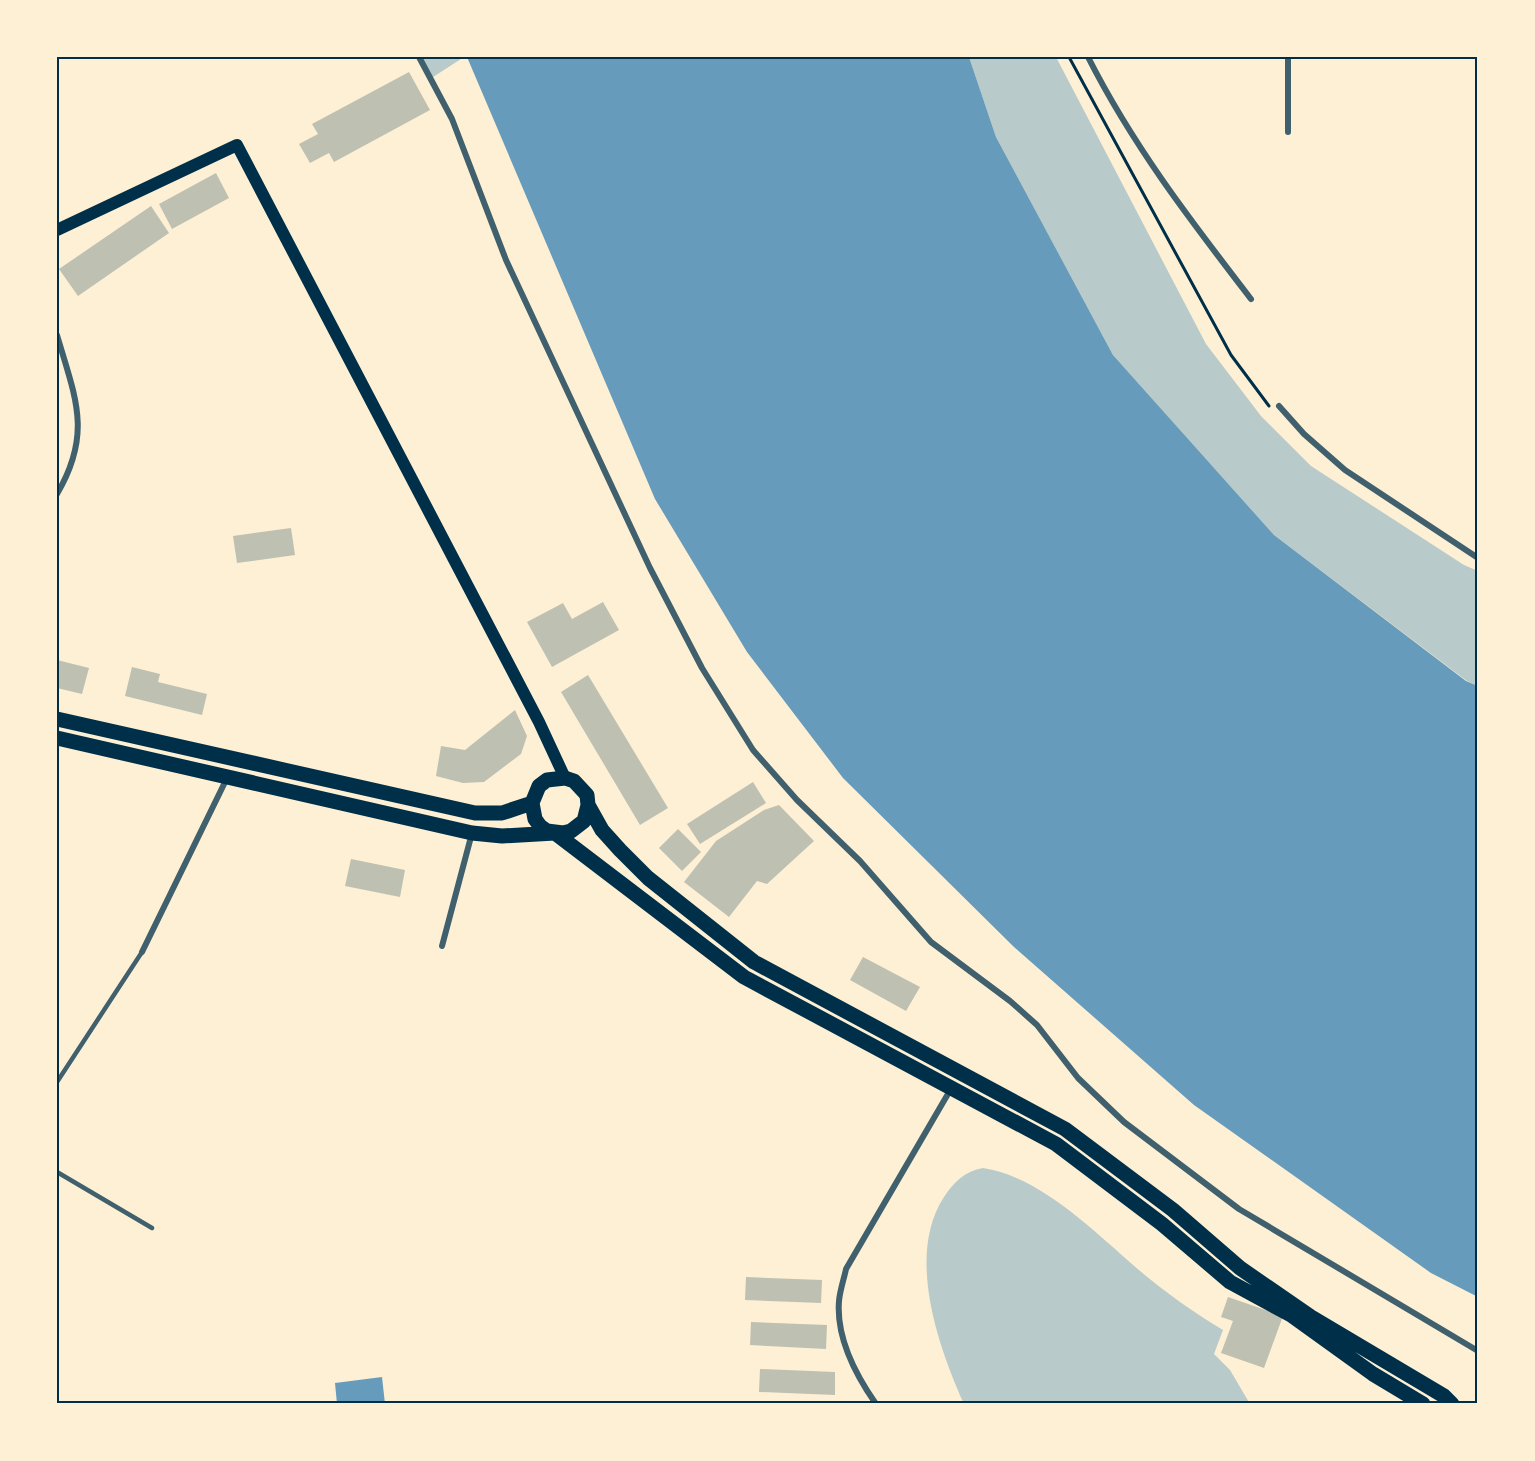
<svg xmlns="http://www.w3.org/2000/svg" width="1535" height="1461" font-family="'Asap Condensed',sans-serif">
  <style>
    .green { fill: #b9caca }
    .water { fill: #669bbc }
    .building { fill: #bec0b2 }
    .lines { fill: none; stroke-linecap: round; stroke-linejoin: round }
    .path { stroke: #003049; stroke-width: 3 }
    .service { stroke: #3f606c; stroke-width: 4.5 }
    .minor { stroke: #3f606c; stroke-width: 6 }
    .secondary { stroke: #003049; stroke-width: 12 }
    .primary { stroke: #003049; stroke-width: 15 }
    .neatline { fill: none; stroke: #003049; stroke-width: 2 }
  </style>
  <rect width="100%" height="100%" fill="#fdf0d5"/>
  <path class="green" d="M419 57H464L430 79Z
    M969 57H1056L1206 344 1261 416 1311 466 1464 565 1478 571V686L1467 681 1274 535 1113 355 996 137Z
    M983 1168C1038 1176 1093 1230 1133 1265 1161 1289 1191 1311 1223 1330L1214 1354 1230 1370 1250 1404H964C938 1346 906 1255 944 1197 954 1182 965 1171 983 1168Z"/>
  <path class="water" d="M467 57H969L996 137 1113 355 1274 535 1466 681 1478 686V1297L1431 1273 1194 1105 1014 947 843 778 747 652 655 499Z
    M382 1377 385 1404H337L335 1383Z"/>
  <path class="building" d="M409 72 430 110 334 162 329 153 310 163 299 144 318 134 312 124Z
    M216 173 229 198 172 229 159 204Z
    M151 206 169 233 78 296 59 269Z
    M291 528 295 555 237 563 233 536Z
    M603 602 619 630 552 667 527 622 563 603 572 619Z
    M57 660 89 668 82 694 57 688Z
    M132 667 160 674 158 682 207 694 202 715 125 696Z
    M588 675 668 808 640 825 561 692Z
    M515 710 527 736 521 754 484 782 463 783 436 776 441 746 465 750Z
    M753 782 766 803 700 844 687 824Z
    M779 805 814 841 767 884 757 881 729 917 684 882 716 841 764 810Z
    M678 829 701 852 682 871 659 848Z
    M351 859 405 870 400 897 345 886Z
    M863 957 920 987 906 1011 850 980Z
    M746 1277 822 1280 821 1303 745 1300Z
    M1228 1297 1283 1316 1264 1368 1221 1353 1233 1321 1221 1317Z
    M751 1322 827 1325 826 1349 750 1345Z
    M760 1369 835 1372V1395L759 1392Z"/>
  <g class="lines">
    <path class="path" d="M1069 57 1231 355 1269 406"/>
    <path class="service" d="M57 1082 142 952
      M57 1172 152 1228"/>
    <path class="minor" d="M419 57 452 119 506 260 650 568 702 668 753 750 797 800 860 861 931 942 1010 1001 1037 1025 1078 1078 1124 1122 1239 1209 1478 1351
      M1088 57C1133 146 1191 221 1251 299
      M1288 57V132
      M57 335C75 397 93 433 57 494
      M1279 406 1304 434 1345 470 1478 558
      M442 946 472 833
      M142 952 227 778
      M876 1404C855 1374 836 1338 839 1301 840 1290 844 1279 846 1269L952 1087"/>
    <path class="secondary" d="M57 230 237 145 539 722 565 778"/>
    <path class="primary" d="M57 719 475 813H502L532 803
      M57 738 472 833 502 836 555 833 744 977 1056 1144 1162 1224 1230 1282 1291 1315 1373 1374 1423 1404
      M588 805 584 821 571 831 563 833 547 831 540 826 535 819 532 803 539 786 547 780 565 778 574 781 587 795 588 805 602 830 620 850 648 878 754 962 1065 1129 1173 1210 1240 1268 1311 1317 1444 1396 1452 1404"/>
  </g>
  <rect width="1535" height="1461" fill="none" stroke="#fdf0d5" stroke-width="117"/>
  <rect x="58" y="58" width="1418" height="1344" class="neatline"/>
</svg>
